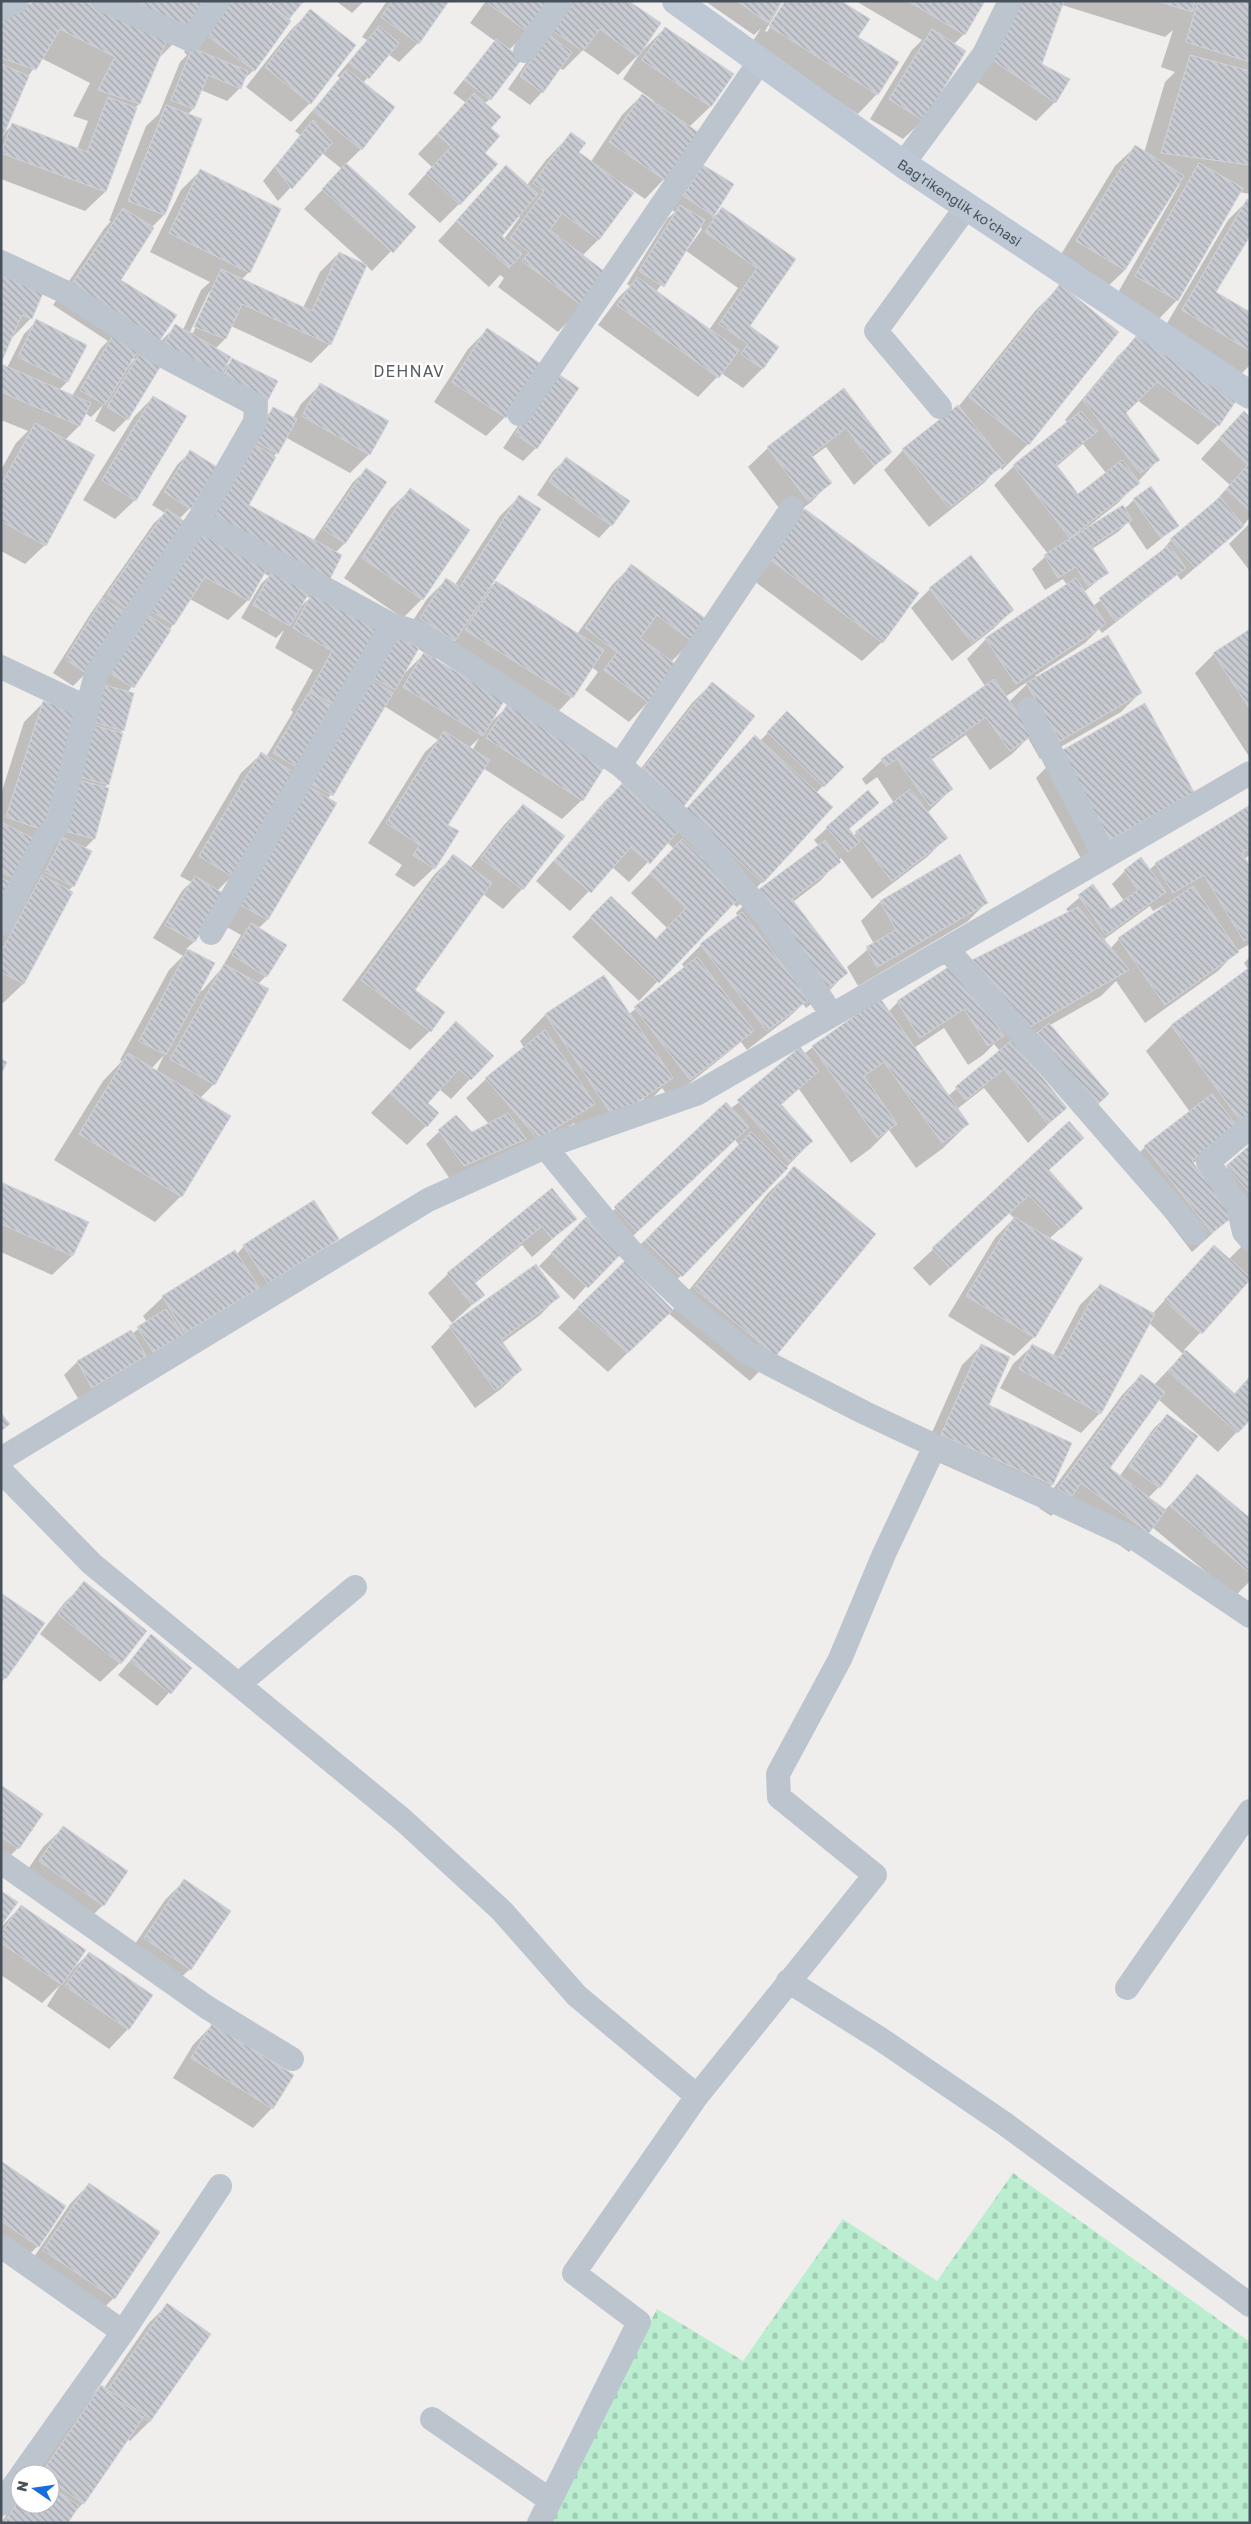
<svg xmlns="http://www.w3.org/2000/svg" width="1251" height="2524" font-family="'Golos Text',sans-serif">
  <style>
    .cemetery { fill: url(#cemetery-stones) }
    .shadow { fill: #0003; fill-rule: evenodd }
    .building { fill: url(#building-back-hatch); stroke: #d1d4d9 }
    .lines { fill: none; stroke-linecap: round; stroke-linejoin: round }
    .street { stroke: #bcc5cd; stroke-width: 24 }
    .secondary { stroke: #bec8d5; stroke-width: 28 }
    .labels { text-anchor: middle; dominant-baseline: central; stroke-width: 5; stroke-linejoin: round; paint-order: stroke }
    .street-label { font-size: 14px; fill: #46515b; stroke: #fff }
    .quarter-label { font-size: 16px; letter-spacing: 1px; fill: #5a5e62; stroke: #fff }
  </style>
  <defs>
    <pattern id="cemetery-stones" width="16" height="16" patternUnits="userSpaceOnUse" patternTransform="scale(1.25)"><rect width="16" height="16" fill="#bbeed0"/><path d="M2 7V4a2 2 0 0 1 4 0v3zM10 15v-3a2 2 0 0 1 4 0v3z" fill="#a2ceb5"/></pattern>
    <pattern id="building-back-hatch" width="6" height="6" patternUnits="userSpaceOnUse" patternTransform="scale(1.25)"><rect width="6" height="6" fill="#c7cad0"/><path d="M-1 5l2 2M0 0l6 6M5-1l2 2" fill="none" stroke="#a3a6ac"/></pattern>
  </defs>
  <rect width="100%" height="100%" fill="#f0eded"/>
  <path class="cemetery" d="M1013 2173 1250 2342V2523H545L657 2309 743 2361 843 2219 937 2281Z"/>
  <path class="shadow" d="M35 1H207L185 32 160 57 139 104 135 108 105 192 85 211 1 179V18L37 2ZM41 58 90 83 73 116 88 121 77 149 12 125 2 135 27 78Z
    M222 1H302L254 70 243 80 240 88 227 101 201 90 193 109 187 115 201 120 164 215 151 228 120 280 157 342 151 359 163 339 176 326 183 330 201 290 210 282 150 252 181 190 201 170 249 272 241 280 303 308 320 272 339 253 365 264 304 209 342 169 322 153 278 201 263 181 300 135 295 131 340 78 337 76 367 40 362 37 387 1H448L418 43 399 62 388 54 363 83 361 149 346 164 414 227 372 271 366 265 330 344 311 363 231 326 225 339 215 349 223 369 233 360 266 401 160 364 127 419 114 432 95 421 103 405 91 417 85 413 79 426 65 440 45 545 25 564 1 551V470L16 443 28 431 1 420V365L7 368 24 334 37 321 85 345 67 382 59 390 72 396 101 348 108 341 53 305 104 229 111 221H109L146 126 159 114 180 62 187 55 184 52ZM209 292H211L193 333 190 332ZM132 358 135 359 128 367Z
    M336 1H364L352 13Z
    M486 1H549L527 32 509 50 490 99 484 104 489 128 484 153 459 204 440 223 408 194 432 167 418 154 466 103 453 93 495 41 470 23Z
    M569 1H627L642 51 665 28 732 75 710 107 689 127 664 179 645 199 620 182 618 183 632 193 598 240 582 256 583 306 558 332 498 287 504 278 500 275 489 287 438 241 506 166 527 185 546 160 571 134 577 153 590 163 622 115 642 95 653 103 654 101 623 79 640 53 618 75 583 50 563 70 559 68 542 92 530 105 508 89ZM517 216 520 217 504 239 500 236Z
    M705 1H783L765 31 767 32 786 1 877 94 858 114 750 46 761 28 754 35Z
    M860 1H983L964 34 954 44 923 120 903 139 870 119 912 50 922 40 859 3Z
    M1011 1H1250V194L1239 192 1177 300 1158 320 1116 296 1180 184H1177L1125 270 1105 289 1057 261 1115 166 1135 147 1144 153 1165 82 1175 72 1161 67 1173 30 1165 37 1062 5 1040 65 1055 102 1036 121 971 78Z
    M310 11V103L291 122 246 87 291 30Z
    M703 166 732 185 712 218 722 209 794 259 748 326 777 347 762 369 743 388 721 373 698 397 598 325 618 298 630 286 627 284 667 219 675 212 671 209 691 179ZM699 227 702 229 687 250 686 249ZM685 250 738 288 709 330 656 292Z
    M1247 201 1215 292 1250 313V365L1240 375 1163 330 1228 220Z
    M1 277 31 318 12 338Z
    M1060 286 1117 332 1028 444 1002 470 999 467 984 483 929 527 884 470 903 450 959 406 1035 311Z
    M487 330 505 417 486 436 434 402 468 349Z
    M1137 337 1235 402 1218 425 1198 445 1137 400 1125 413 1158 460 1119 502 1084 530 1085 531 1124 509 1134 500 1177 526 1147 550 1128 522 1118 532 1092 549 1107 573 1084 592 1093 606 1159 554 1171 540 1209 508 1230 485 1201 459 1225 432 1250 418V517L1243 526 1181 580 1177 575 1102 633 1099 629 1085 643 1035 676 1140 693 1121 712 1040 759 1028 738 1012 754 990 770 966 735 931 760 952 789 927 813 946 838 927 857 872 899 841 858 820 881 793 902 846 973 827 993 806 1008 803 1004 788 1018 747 1050 741 1042 670 1099 662 1088 646 1104 587 1143 574 1123 518 1157 450 1179 426 1144 456 1116 472 1133 489 1124 466 1098 486 1079 524 1048 520 1041 545 1015 604 976 629 1014 685 969 682 964 701 945 738 916 736 913 755 894 819 846 814 840 827 828 848 830 853 836 894 803 877 777 866 785 862 779 882 760 985 686 967 659 986 639 1067 585 1063 579 1045 590 1032 569 1048 554 994 485 1014 466 1067 423 1065 420 1118 356ZM1083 444 1106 473 1078 495 1056 467ZM1027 682 1028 683 1009 702 1005 697ZM644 1096V1099L609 1123Z
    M320 385 369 454 350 473 285 437 247 505 313 541 353 482 366 470 345 543 335 553 329 578 378 631 232 876 217 891 222 894 194 942 186 949 214 964 200 990 202 991 221 969 241 935 220 923 351 700 401 639 427 599 446 580 455 585 500 516 519 497 488 589 496 582 577 634 612 585 631 566 692 641 671 662 648 702 629 722 585 690 598 672 592 667 572 697 553 717 446 649 435 660 490 723 509 705 582 800 562 819 483 768 447 825 434 868 414 887 395 875 402 865 368 843 425 752 438 740 384 706 328 799 335 803 267 920 258 929 266 976 258 984 214 1084 200 1098 181 1196 155 1222 54 1160 103 1081 122 1061 120 1060 169 970 183 956 153 938 182 891 191 882 180 876 241 773 261 754 266 757 293 712 291 710 313 670 275 648 284 630 276 638 241 618 261 584 269 576 263 573 248 600 228 620 190 599 128 692 123 730 119 734 108 784 104 788 94 839 84 849 73 886 68 891 71 892 23 984 3 1003 1 1002V936L22 896 96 685 207 513 261 421 274 408 293 418 301 404ZM306 596 310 598 300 607ZM417 648 425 653 403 675ZM479 738 472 751 469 748ZM164 1055 156 1072 151 1069Z
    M544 387 536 448 523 461 503 448Z
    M844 390 890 452 854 485 826 447 811 458 830 483 811 502 788 520 748 467 768 448Z
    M153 397 135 500 115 519 83 500 134 417Z
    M190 452V508L179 519 187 524 86 673 73 686 53 673 91 613 154 523 165 513 152 505 177 465Z
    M566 459 611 525 599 538 537 495 553 471Z
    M410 490 422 599 403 618 344 578 390 509Z
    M1250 523V571L1229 544Z
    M785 530 882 642 862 661 750 578Z
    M930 589 1013 610 993 629 952 661 911 608Z
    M1250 630V758L1195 673 1214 654Z
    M712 683 684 805 672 824 755 737 760 741 787 713 842 767 816 793 762 882 737 907 732 903 639 1001 572 937 591 917 656 940 667 928 631 893 674 849 667 842 629 882 612 867 570 911 536 881 605 801 625 782 628 785 692 703Z
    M44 702 42 829 1 906V794L24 722Z
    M1061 752 1193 792 1084 864 1036 778Z
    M523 805 522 889 503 909 483 894 413 990 430 1031 410 1050 342 1000 434 875 453 856 470 868 504 825Z
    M1250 806V855L1244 859 1250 869V944L1237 951 1218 971 1145 1023 1116 981 1101 996 1015 1045 1066 1108 1028 1143 984 1088 957 1109 968 1124 942 1149 916 1168 889 1130 870 1149 851 1163 799 1089 781 1105 812 1141 662 1295 632 1266 630 1268 672 1311 768 1193 794 1168 775 1355 750 1381 668 1313 608 1372 558 1328 739 1145 735 1140 618 1250 574 1300 539 1266 586 1219 595 1228 726 1104 730 1109 813 1047 888 1012 898 1002 956 964 961 972 1069 913 1066 909 1093 886 1110 911 1124 901 1112 884 1125 871 1149 870 1156 864ZM1164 905 1165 907 1119 939 1110 949 1103 940 1150 906 1153 911ZM944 1028 968 1065 983 1055 994 1044 1000 1051 948 1096 914 1048Z
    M959 856 986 903 967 922 858 986 847 967 874 944 861 921 880 902Z
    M1250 957V1121L1192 1164 1209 1185 1250 1146V1219L1233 1215 1192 1252 1126 1166 1145 1147 1190 1112 1146 1051 1172 1025 1248 969 1244 963Z
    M437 1042 492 1056 451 1099 439 1089 427 1103 426 1126 407 1145 371 1113Z
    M1069 1123 1048 1171 1062 1227 1049 1239 1034 1337 1014 1356 948 1316 995 1238 1014 1218 1009 1213 930 1286 913 1268Z
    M1 1183 87 1222 72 1256 52 1275 1 1252Z
    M551 1190 575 1219 532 1257 522 1245 474 1284 483 1295 452 1323 428 1293 448 1274Z
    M1250 1238V1279L1184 1350 1234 1394 1250 1376V1418L1218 1452 1158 1399 1108 1468 1119 1477 1154 1428 1167 1416 1196 1436 1159 1487 1148 1498 1165 1510 1197 1476 1250 1519V1581L1235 1596 1152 1527 1129 1552 1063 1504 1051 1516 1039 1508 1122 1395 1141 1375 1154 1385 1183 1354 1149 1323 1100 1413 1081 1433 1000 1388 1013 1364 1033 1345 1053 1356 1080 1305 1100 1285 1152 1314 1214 1247 1228 1260Z
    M337 1239 318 1258 79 1400 64 1375 77 1362 130 1332 132 1334 147 1322 143 1316 163 1297 235 1252 237 1254 244 1246Z
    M558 1297 539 1316 502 1343 521 1370 501 1389 475 1408 431 1347 450 1327Z
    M982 1345 987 1406 1070 1443 1052 1485 1032 1504 922 1455 962 1365Z
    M85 1583 120 1663 100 1682 40 1634 65 1602Z
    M1 1595 43 1624 1 1683Z
    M151 1636 191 1668 157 1706 118 1675Z
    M1 1787 18 1848 1 1865Z
    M63 1828 126 1871 103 1905 83 1925 20 1881 43 1847Z
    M185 1880 190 1969 170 1988 126 1957 165 1900Z
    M1 1892 3 1925 21 1906 71 1971 89 1953 128 2029 109 2049 47 2006 60 1985 42 2003 1 1975Z
    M212 2025 293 2075 272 2108 253 2128 173 2078 193 2045Z
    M1 2163 38 2246 18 2265 1 2254Z
    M89 2184 114 2298 94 2317 25 2270 70 2204Z
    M167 2305 209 2334 149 2422 130 2441 127 2439 83 2503 66 2523H1L20 2494V2504H50V2474H35L82 2406 101 2386 104 2388 148 2324Z"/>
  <path class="building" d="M36 1H91L167 40 140 104 98 90 115 57 60 29 36 70 1 58V16Z
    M121 1H209L186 32Z
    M225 1H265L291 21 255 71 202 32Z
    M267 1H304L289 19Z
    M392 1H449L419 44 381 17Z
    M490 1H551L528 32 489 4Z
    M573 1H629L661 23 638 57 600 29 583 51 553 31Z
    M737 1H782L768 23Z
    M785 1H841L870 19 858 37 899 62 878 95 769 26Z
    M908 1H985L965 35Z
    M1020 1H1064L1042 64 1070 79 1056 103 990 58Z
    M1158 1H1195L1192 12Z
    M1198 1H1250V62L1186 42Z
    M310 9 356 45 311 104 265 67Z
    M379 26 399 43 369 79 349 62Z
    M665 27 734 74 711 107 642 60Z
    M932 29 966 51 924 121 889 99Z
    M549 35 572 52 543 93 520 76Z
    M496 39 522 59 491 100 464 80Z
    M192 48 248 71 241 89 208 75 194 109 171 100Z
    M1190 55 1250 71V165L1161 153Z
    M1 64 29 76 3 136 1 135Z
    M347 69 395 107 362 150 313 111Z
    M474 93 501 117 491 128 500 136 485 153 498 164 460 205 426 173 451 147 437 134Z
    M642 94 698 132 665 180 609 142Z
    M108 97 137 108 106 192 1 153 12 123 87 152Z
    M166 105 202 119 165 215 128 201Z
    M313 120 332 143 292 189 275 167Z
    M571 132 586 143 579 152 634 193 599 240 562 213 550 230 608 274 584 307 522 261 529 252 510 238 544 191 533 183Z
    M1135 145 1184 176 1125 270 1076 241Z
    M346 163 416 227 393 253 322 189Z
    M1199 163 1243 188 1178 301 1135 276Z
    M506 165 538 194 502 236 522 254 509 268 456 221Z
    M703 165 734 184 714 216 683 196Z
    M200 169 281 209 250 273 169 233Z
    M1247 199 1250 201V236L1216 292 1250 312V351L1182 310Z
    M680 205 705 220 664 287 639 271Z
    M722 207 796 259 750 326 779 347 763 369 741 354 748 344 719 324 757 268 705 232Z
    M123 208 154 228 121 280 177 315 158 343 71 285Z
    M339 252 367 265 331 345 242 304 226 339 194 327 221 269 312 311Z
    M1 275 43 293 32 319 22 315 1 363Z
    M637 277 739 350 719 378 617 305Z
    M1060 284 1119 332 1029 445 969 397Z
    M36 319 87 345 68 382 18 357Z
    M175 324 231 357 219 378 163 346Z
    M487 328 541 364 506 418 452 382Z
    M114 334 139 349 105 405 80 390Z
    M1137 335 1236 401 1219 426 1157 382 1126 413 1160 460 1140 473 1083 400Z
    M141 351 162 364 128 420 107 407Z
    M232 358 278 381 267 402 222 379Z
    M1 364 91 403 80 426 1 392Z
    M557 373 579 388 537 449 515 434Z
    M320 383 389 421 370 455 302 416Z
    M844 388 892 452 874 466 846 428 811 455 832 483 808 501 767 447Z
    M153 396 187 416 136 501 102 480Z
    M958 405 1005 464 949 508 902 449Z
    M273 407 297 419 278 454 255 441Z
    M1081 411 1098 431 1056 464 1078 494 1122 460 1140 483 1070 538 1013 465Z
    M1244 411 1250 417V511L1226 489 1248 465 1219 438Z
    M35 423 95 455 46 546 1 521V485Z
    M253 444 276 457 249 505 342 555 330 579 212 516Z
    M190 450 217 467 191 509 164 492Z
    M566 457 630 501 612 526 549 482Z
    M366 468 387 482 345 544 324 529Z
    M1151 486 1179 526 1161 538 1133 499Z
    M410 488 470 530 423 600 362 558Z
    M519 495 541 509 455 641 420 618 446 578 460 587Z
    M1220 497 1244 526 1195 568 1170 539Z
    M1123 505 1132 520 1091 546 1109 573 1088 586 1076 567 1058 578 1044 555Z
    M167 509 188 524 128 610 107 594Z
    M805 509 919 593 883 643 768 558Z
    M201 530 268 567 249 601 205 577 174 625 149 610Z
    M1169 545 1186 568 1115 621 1099 598Z
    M971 555 1014 610 972 643 929 588Z
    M631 564 709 621 693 642 657 615 640 638 677 665 649 703 604 670 617 652 585 628Z
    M273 570 310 591 290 626 253 605Z
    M1076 578 1106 624 1016 684 985 638Z
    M496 581 604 650 573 698 465 630Z
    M313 592 380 631 336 706 310 691 332 651 293 628Z
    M103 598 126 613 87 674 65 659Z
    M147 614 171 630 134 688 108 672Z
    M1250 629V709L1213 653Z
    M396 635 419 648 395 690 372 677Z
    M1108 635 1142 693 1060 741 1026 683Z
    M424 652 504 701 483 736 403 687Z
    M370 679 393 693 333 796 310 783Z
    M994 679 1033 735 1010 751 986 717 930 757 953 789 930 806 897 759 886 766 881 759Z
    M712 682 755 716 684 806 641 771Z
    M104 685 134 693 124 731 94 722Z
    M309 692 334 708 298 768 273 753Z
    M43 701 79 712 43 830 6 817Z
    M508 703 605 766 583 801 486 738Z
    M1145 703 1194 792 1110 840 1061 751Z
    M787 711 844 767 824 787 767 732Z
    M92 725 123 733 109 785 79 777Z
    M444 731 490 760 448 825 459 831 435 869 413 855 420 845 386 823Z
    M755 735 833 807 763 883 685 810Z
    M261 752 295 773 233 877 199 856Z
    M78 780 109 788 95 839 64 831Z
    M625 780 680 829 650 864 631 847 591 893 554 861Z
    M308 786 337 803 268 920 239 904Z
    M910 789 948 838 892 881 855 832Z
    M868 790 879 803 849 829 860 842 848 852 826 827Z
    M523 804 565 836 523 890 481 858Z
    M1250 805V848L1242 853 1250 866V937L1244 941 1204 875 1173 893 1155 863Z
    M1 822 38 841 18 880 1 872Z
    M62 837 92 851 74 887 45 872Z
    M682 839 741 896 659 983 590 917 611 896 656 939 686 908 650 873Z
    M825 840 841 862 792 899 848 973 826 990 754 893Z
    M453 854 492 883 415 990 445 1012 431 1032 361 980Z
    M960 854 988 903 877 967 866 947 896 930 880 901Z
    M1141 857 1166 892 1106 935 1078 895 1093 884 1111 909 1138 890 1124 870Z
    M42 875 73 892 24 984 1 972V952Z
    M195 876 224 894 195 942 165 925Z
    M1 878 14 884 1 909Z
    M1193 886 1239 952 1165 1005 1118 938Z
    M1078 907 1129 970 1028 1028 972 960Z
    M742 912 809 999 767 1031 700 944Z
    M251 923 287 945 267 977 232 955Z
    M188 949 215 963 166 1055 139 1041Z
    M697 957 754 1031 690 1080 634 1007Z
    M956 962 1004 1036 988 1046 964 1009 920 1038 897 1001Z
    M224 964 269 989 215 1085 170 1059Z
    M1250 967V1116L1241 1122 1171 1025Z
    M604 975 673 1078 614 1118 545 1014Z
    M880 998 969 1124 942 1143 884 1062 864 1076 897 1124 877 1138 812 1046Z
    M456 1021 494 1056 471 1080 459 1069 428 1103 439 1113 427 1127 390 1093Z
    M1049 1023 1109 1094 1095 1107 1035 1035Z
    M545 1030 595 1104 538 1139 485 1078Z
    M1012 1040 1067 1108 1048 1124 1004 1069 966 1100 955 1087Z
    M800 1047 819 1071 781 1104 813 1141 789 1162 737 1100Z
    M128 1053 231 1116 182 1197 79 1134Z
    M1 1059 7 1062 1 1074Z
    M1212 1094 1237 1126 1192 1161 1234 1216 1212 1233 1144 1146Z
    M726 1102 749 1127 637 1232 614 1207Z
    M508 1113 526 1139 464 1166 438 1130 456 1115 472 1132Z
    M1069 1121 1084 1138 1049 1170 1083 1208 1061 1229 1029 1195 950 1268 932 1248Z
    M751 1132 788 1168 682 1277 645 1241Z
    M1250 1145V1193L1226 1166Z
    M794 1166 876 1234 776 1356 694 1288Z
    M1 1182 89 1222 73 1256 1 1224Z
    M552 1188 577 1219 552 1239 542 1226 474 1282 485 1295 472 1305 447 1273Z
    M314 1200 339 1239 268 1283 243 1245Z
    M586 1217 623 1252 588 1288 551 1253Z
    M1014 1217 1083 1258 1035 1338 966 1296Z
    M1214 1245 1250 1277V1280L1202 1334 1164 1300Z
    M235 1250 259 1288 185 1333 162 1296Z
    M625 1261 673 1310 628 1353 577 1308Z
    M536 1264 560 1297 501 1340 522 1370 495 1390 449 1326Z
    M1100 1284 1155 1314 1101 1414 1019 1369 1032 1344 1059 1358Z
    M166 1309 183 1335 153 1352 137 1327Z
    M131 1330 146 1356 92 1388 77 1361Z
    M981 1344 1010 1357 989 1405 1072 1443 1053 1485 941 1435Z
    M1186 1350 1235 1394 1250 1377V1420L1238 1433 1168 1371Z
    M1141 1374 1165 1392 1110 1468 1166 1510 1149 1533 1081 1483 1071 1497 1058 1488Z
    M1 1413 10 1424 1 1431Z
    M1167 1414 1198 1436 1160 1488 1129 1466Z
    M1197 1474 1250 1518V1573L1170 1506Z
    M84 1581 147 1631 121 1664 58 1614Z
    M1 1593 45 1623 6 1679 1 1676Z
    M151 1634 192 1668 171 1694 130 1661Z
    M1 1785 43 1814 19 1849 1 1837Z
    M63 1826 128 1871 104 1906 39 1861Z
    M184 1879 231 1911 191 1970 144 1938Z
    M1 1891 18 1902 1 1926Z
    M21 1905 86 1950 62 1985 1 1943V1933Z
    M89 1952 153 1995 129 2030 65 1986Z
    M212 2024 294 2075 273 2109 191 2058Z
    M1 2161 66 2206 39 2247 1 2221Z
    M89 2183 160 2232 115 2299 43 2250Z
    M167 2303 211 2334 150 2422 106 2392Z
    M101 2385 145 2415 84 2504 50 2480V2474H41Z
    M50 2486 79 2506 68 2523H4L20 2499V2504H50Z"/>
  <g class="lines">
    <path class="street" d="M105 1 191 40 218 1
      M1 9 17 1
      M525 51 561 1
      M903 164 984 54 1010 1
      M1 262 63 291 167 358 256 405 255 422 201 516 96 674 57 825 45 839 1 924
      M940 407 876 331 967 206
      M519 414 760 61
      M199 520 392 625 211 933
      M392 625 420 633 620 765 699 835 771 923 832 1015
      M1 667 88 708
      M1029 709 1105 857
      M620 765 792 508
      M947 949 1195 1233
      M1250 1127 1208 1162 1238 1206 1244 1232 1250 1239
      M545 1147 629 1249 687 1304 748 1353 865 1413 1139 1541 1250 1616
      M1 1459 428 1200 545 1147 696 1094 1250 773
      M1 1471 92 1564 403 1820 502 1911 577 1996 697 2096
      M239 1684 355 1587
      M1 1862 208 2008 292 2059
      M788 1981 882 2040 1005 2124 1250 2305
      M1127 1988 1250 1811
      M1 2246 123 2332
      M432 2419 550 2500
      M22 2474 123 2332 220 2186
      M1 2504 20 2477
      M539 2523 639 2322 574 2273 697 2096 875 1875 779 1797 778 1774 840 1659 884 1554 935 1446"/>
    <path class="secondary" id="s1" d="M676 1 903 164 1250 395"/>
  </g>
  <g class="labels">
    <g class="street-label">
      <text stroke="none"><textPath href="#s1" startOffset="348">Bag'rikenglik ko'chasi</textPath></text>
    </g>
    <g class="quarter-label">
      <text x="409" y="371">DEHNAV</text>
    </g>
  </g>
  <rect width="1251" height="2524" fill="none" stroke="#46515b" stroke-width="5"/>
  <g transform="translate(35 2489) rotate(283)"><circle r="24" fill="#ffffff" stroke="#b5b9bd"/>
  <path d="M0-4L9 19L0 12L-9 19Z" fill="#196cde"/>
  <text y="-8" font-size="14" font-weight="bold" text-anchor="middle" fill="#46515b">N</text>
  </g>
</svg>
